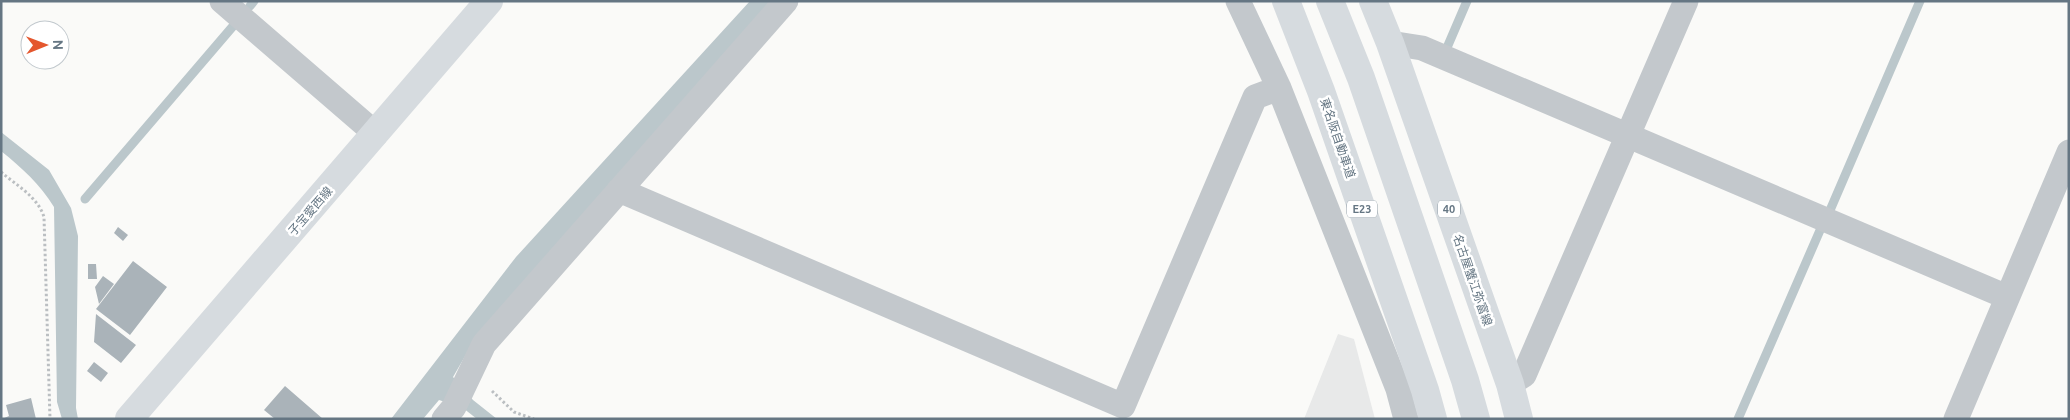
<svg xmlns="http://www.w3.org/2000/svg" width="2070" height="420" font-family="Ubuntu,'Noto Sans JP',sans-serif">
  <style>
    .built { fill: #e8e9e9 }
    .water { fill: #bbc7cb }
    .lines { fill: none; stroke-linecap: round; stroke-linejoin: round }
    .stream { stroke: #bbc7cb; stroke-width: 9 }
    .building { fill: #aab3b9 }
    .path { stroke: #bbbfc2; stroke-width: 3; stroke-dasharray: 2.5 2.5; stroke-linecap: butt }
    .street { stroke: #c3c8cc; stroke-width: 25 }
    .secondary { stroke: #d6dbdf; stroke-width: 28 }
    .primary { stroke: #d6dbdf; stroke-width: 28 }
    .highway { stroke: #d6dbdf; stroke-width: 28 }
    .labels { text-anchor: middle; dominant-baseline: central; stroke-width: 5; stroke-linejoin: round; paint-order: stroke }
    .shield { fill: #fff; stroke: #939fa8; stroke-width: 1 }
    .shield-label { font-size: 11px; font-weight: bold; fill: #657683 }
    .street-label { font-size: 12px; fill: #657683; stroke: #fff }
  </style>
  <rect width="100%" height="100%" fill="#fafaf8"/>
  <path class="built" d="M1338 334 1354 339 1375 419H1304Z"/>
  <path class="water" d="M750 1H774L478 334 453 377 473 400 497 419H477L463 408 439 400 423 419H391L516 257Z
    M1 132 49 170 71 208 78 236 76 408 78 419H62L57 402 54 207C40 184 22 168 1 151Z"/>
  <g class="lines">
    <path class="stream" d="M250 6 254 1
      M1446 50 1467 1
      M85 199 234 25
      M1828 215 1920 1
      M1738 419 1821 228"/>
  </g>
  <path class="building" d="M118 227 128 235 123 241 114 233Z
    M133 261 167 287 130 335 96 309Z
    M88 264H96L97 279H88Z
    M103 276 114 284 99 304 95 287Z
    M96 314 136 345 121 363 94 342Z
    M94 362 108 373 101 382 87 371Z
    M285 386 323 419H275L264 410Z
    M31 398 36 419H2L9 416 6 405Z"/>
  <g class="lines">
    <path class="path" d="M1 172C16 185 38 197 44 217L50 419
      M492 391 514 412 534 419"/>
    <path class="street" d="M222 1 376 134
      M1238 1 1279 88 1398 389 1406 419
      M1390 43 1422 48 2007 297
      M619 190 1123 406 1255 97 1279 88
      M1510 384 1524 375 1686 1
      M444 419 454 407 484 344 786 1
      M1956 419 2069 152"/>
    <path class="secondary" d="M129 419 489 1"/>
    <path class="primary" d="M1373 1 1390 43 1510 384 1519 419"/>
    <path class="highway" d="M1286 1 1321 91 1425 390 1433 419
      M1330 1 1361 78 1465 380 1476 419"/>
  </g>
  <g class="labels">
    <g class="shield">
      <rect x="1347" y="200.5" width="30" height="17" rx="4"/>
      <rect x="1438" y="200.5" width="22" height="17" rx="4"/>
    </g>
    <g class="shield-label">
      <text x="1362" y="209">E23</text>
      <text x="1449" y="209">40</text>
    </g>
    <g class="street-label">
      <text transform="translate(1338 138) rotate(71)">東名阪自動車道</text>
      <text transform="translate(310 211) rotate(-49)">子宝愛西線</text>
      <text transform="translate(1473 280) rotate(71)">名古屋蟹江弥富線</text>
    </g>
  </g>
  <rect width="2070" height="420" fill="none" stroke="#657683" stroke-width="5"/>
  <g transform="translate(45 45) rotate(89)"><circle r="24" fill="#ffffff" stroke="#c1c8cd"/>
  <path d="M0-4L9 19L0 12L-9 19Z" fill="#e4572e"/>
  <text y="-8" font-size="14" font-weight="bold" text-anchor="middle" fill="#657683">N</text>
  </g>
</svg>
